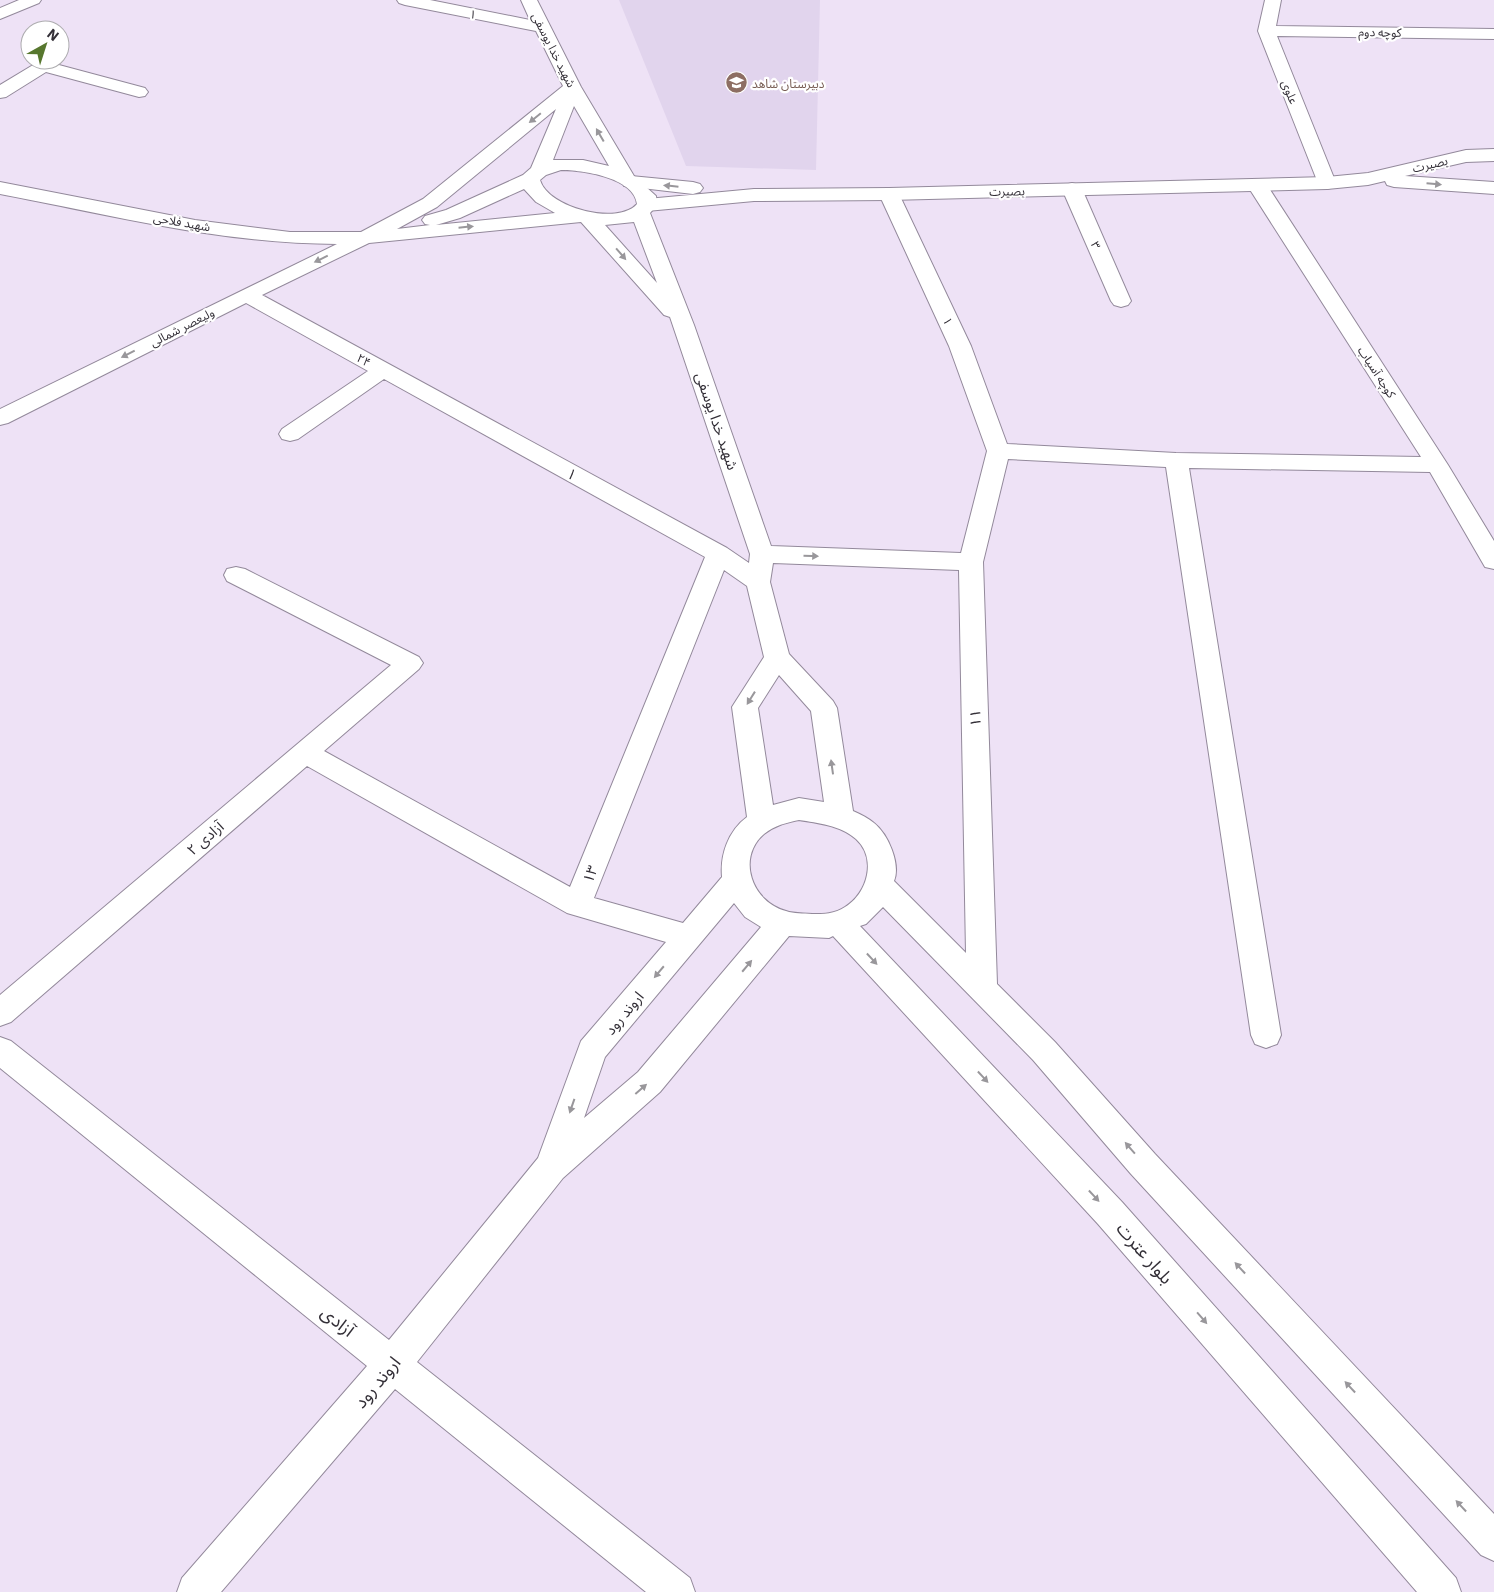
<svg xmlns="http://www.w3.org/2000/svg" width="1494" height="1592" font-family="'IBM Plex Sans','Noto Sans Arabic',sans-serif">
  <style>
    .built { fill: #e1d4ed }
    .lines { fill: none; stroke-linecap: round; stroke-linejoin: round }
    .minor-casing { stroke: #93899b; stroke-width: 2 }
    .major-casing { stroke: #93899b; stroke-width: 2 }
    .minor { fill: #fff; fill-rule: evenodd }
    .major { fill: #fff; fill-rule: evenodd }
    .oneway { fill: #99979b }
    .labels { text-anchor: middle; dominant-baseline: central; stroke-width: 4.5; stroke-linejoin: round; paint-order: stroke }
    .far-street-label { font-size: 12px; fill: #332f37; stroke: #fff }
    .far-education-label { font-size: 12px; fill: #785e54; stroke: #fff; text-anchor: start }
    .street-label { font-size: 15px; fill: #332f37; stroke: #fff }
    .near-street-label { font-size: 18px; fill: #332f37; stroke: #fff }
  </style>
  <rect width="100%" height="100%" fill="#eee2f6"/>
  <path class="built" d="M619 0H820L816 170 686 166Z"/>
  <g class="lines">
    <defs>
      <path id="minor" d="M19 0H41L39 3 0 19V8Z
        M397 0H430L530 20 521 0H537L581 87 634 176 656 196 657 205 650 213 694 325 771 546 961 553 987 451 949 346 879 194 882 190 889 188 896 190 899 194 971 346 1007 444 1176 453 1421 457 1247 185 1250 181 1257 179 1264 181 1267 185 1448 465 1494 541V569L1485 567 1430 472 1189 468 1281 1035 1277 1044 1266 1048 1255 1044 1251 1035 1166 467 1008 459 983 562 997 984 1055 1042 1155 1154 1494 1514V1561L1481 1555 1131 1174 1033 1060 883 907 866 924 860 926 1122 1202 1456 1578 1461 1592H1417L1098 1224 833 936 829 938 789 936 660 1092 563 1178 417 1362 690 1578 695 1592H646L395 1389 221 1592H177L182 1578 367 1366 0 1068V1037L11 1041 389 1340 538 1158 581 1041 666 942 567 913 307 766 11 1022 0 1026V995L391 665 227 581 224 575 227 569 236 567 245 569 419 657 423 663 419 669 324 751 570 887 705 557 384 379 298 439 290 441 282 439 279 434 282 429 368 371 246 303 8 423 0 425V409L337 244C223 244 111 215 0 194V182L195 220 290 232H361L423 199 563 86 536 31 405 5 399 3ZM574 106 609 166 583 160H553ZM556 109 531 168 523 175 446 210 425 216 422 220 425 224 430 225 397 229 437 207ZM561 170C581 170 634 177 637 204 618 226 548 208 540 180L546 175ZM524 189 536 202 555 213 436 225 460 218ZM581 222 664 315 670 317 750 554 749 563 727 548 262 295 369 243ZM634 222 657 283 605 225ZM773 563 959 570 966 953 894 881C901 864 888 834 874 823 868 818 860 814 853 811L837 708 833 701 789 654 770 582ZM724 570 747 586 764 657 732 707 747 817C728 831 720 855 722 877L683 923 594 898ZM779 675 811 711 824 802 799 798 773 805 758 708ZM799 820C818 823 840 825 856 839 877 858 868 893 845 907 835 914 823 914 812 914 803 913 794 914 786 911 752 902 736 858 764 834 775 825 786 823 799 820ZM734 903 745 917 761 927 638 1072 584 1118 605 1057Z
        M1265 0H1281L1276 26 1494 29V39L1277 36 1336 183 1334 187 1327 189 1320 187 1318 183 1258 31Z
        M44 61 145 88 148 92 145 96 139 97 46 72 6 97 0 98V85L38 62Z
        M1072 183 1079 185 1082 189 1131 301 1128 305 1121 307 1114 305 1111 301 1062 189 1065 185Z"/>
      <path id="major" d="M1494 149V161L1466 162 1405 176 1494 182V194L1394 187 1387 185 1385 181 1368 185 1327 189 889 200 754 201 647 211 640 209 637 205 640 201 647 199 754 189 889 188 1327 177 1368 173 1466 150Z
        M631 176 693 182 700 184 703 188 700 192 693 194 624 186 622 182 624 178Z"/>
    </defs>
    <use href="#minor" class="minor-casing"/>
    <use href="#major" class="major-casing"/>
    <use href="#minor" class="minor"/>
    <use href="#major" class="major"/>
  </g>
  <defs><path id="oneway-solid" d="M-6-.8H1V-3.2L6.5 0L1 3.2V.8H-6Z" transform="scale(1.25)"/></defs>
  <g class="oneway">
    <use href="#oneway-solid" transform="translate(535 118) rotate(141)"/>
    <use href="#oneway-solid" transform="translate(600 135) rotate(-120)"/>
    <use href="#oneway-solid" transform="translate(1434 184) rotate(5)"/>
    <use href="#oneway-solid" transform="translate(671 186) rotate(-174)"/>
    <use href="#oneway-solid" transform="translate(466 227) rotate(-6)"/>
    <use href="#oneway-solid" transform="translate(621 254) rotate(49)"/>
    <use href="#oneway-solid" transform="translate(321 259) rotate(154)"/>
    <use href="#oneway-solid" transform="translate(128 354) rotate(153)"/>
    <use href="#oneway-solid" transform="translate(811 556) rotate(2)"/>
    <use href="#oneway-solid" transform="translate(751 698) rotate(122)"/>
    <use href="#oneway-solid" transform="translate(832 767) rotate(-98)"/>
    <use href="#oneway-solid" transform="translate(872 959) rotate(47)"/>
    <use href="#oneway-solid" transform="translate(747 966) rotate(-50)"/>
    <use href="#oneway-solid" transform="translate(659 972) rotate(130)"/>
    <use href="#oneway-solid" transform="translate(983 1077) rotate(47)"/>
    <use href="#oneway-solid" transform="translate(641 1089) rotate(-41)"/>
    <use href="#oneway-solid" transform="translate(572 1106) rotate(109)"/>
    <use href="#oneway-solid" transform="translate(1130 1148) rotate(-131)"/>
    <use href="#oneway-solid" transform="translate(1094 1196) rotate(47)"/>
    <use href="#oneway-solid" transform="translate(1240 1268) rotate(-133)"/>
    <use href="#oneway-solid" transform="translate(1202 1318) rotate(49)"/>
    <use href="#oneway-solid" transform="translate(1350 1387) rotate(-133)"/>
    <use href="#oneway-solid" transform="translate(1461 1506) rotate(-133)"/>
  </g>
  <defs>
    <symbol id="school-disc" viewBox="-11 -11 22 22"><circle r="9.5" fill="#8d6e63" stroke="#fff"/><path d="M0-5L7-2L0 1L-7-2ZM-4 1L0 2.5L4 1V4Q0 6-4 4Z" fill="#fff"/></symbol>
  </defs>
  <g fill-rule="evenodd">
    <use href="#school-disc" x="724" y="70" width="25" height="25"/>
  </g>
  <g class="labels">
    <g class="far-street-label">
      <text transform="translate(473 14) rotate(11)">۱</text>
      <text transform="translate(1380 32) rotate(1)">کوچه دوم</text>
      <text transform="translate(554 50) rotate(63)">شهید خدا یوسفی</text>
      <text transform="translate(1290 92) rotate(68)">علوی</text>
      <text transform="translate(1430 164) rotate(-13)">بصیرت</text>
      <text transform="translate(1007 191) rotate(-1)">بصیرت</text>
      <text transform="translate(182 222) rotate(10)">شهید فلاحی</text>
      <text transform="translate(1096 245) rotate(66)">۳</text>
      <text transform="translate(948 321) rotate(65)">۱</text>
      <text transform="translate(182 327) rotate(-27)">ولیعصر شمالی</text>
      <text transform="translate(364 360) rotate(29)">۲۴</text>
      <text transform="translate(1377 372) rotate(57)">کوچه آسیاب</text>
    </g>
    <g class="far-education-label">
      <text x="752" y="83">دبیرستان شاهد</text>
    </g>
    <g class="street-label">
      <text transform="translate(717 421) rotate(71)">شهید خدا یوسفی</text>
      <text transform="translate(572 474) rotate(29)">۱</text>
      <text transform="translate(975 718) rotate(-92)">۱۱</text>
      <text transform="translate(205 838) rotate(-41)">آزادی ۲</text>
      <text transform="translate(590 874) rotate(-68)">۱۳</text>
      <text transform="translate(624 1013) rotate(-50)">اروند رود</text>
    </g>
    <g class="near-street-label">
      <text transform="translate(1145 1253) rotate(49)">بلوار عترت</text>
      <text transform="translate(338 1321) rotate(39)">آزادی</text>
      <text transform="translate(377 1382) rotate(-50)">اروند رود</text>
    </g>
  </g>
  <g transform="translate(45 45) rotate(39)"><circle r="24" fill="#ffffff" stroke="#adacaf"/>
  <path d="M0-4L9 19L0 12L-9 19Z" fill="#57772e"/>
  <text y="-8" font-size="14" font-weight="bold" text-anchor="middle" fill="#332f37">N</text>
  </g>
</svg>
